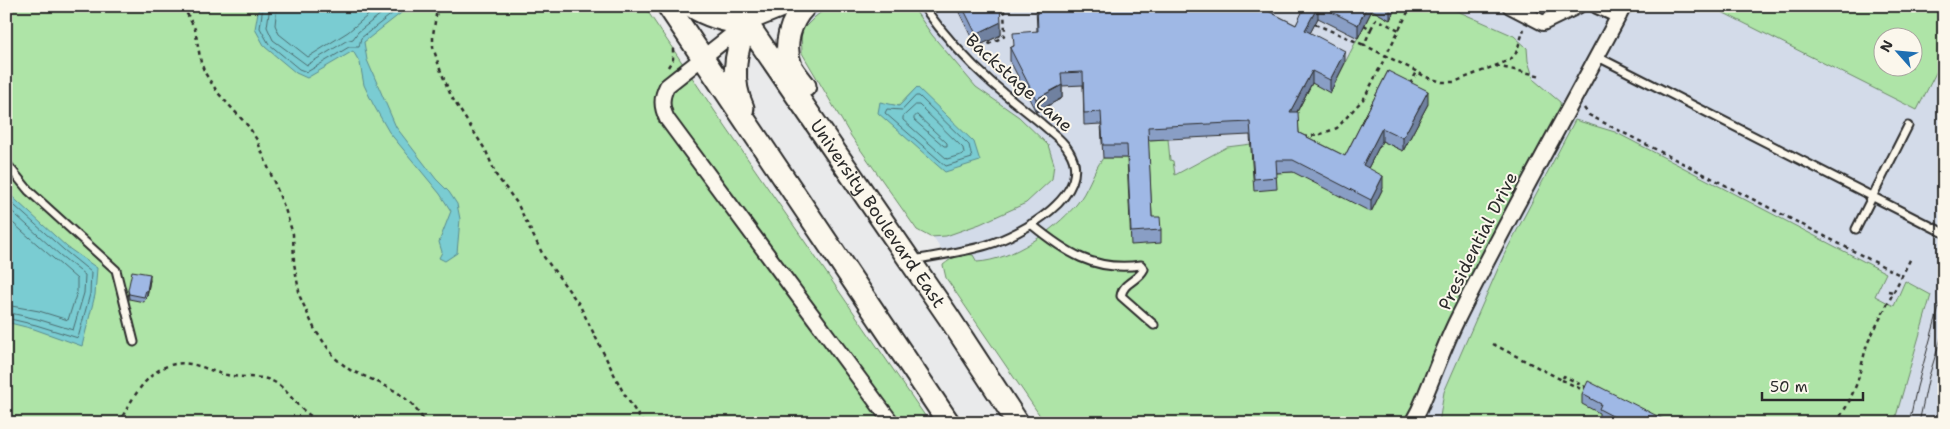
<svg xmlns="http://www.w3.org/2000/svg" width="1950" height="429" font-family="'Shantell Sans',sans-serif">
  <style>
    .built { fill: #d3dbe9; fill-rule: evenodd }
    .green { fill: #aee4a7; stroke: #6c8869; fill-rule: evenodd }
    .water { fill: #7accd2; stroke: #5a8c8f }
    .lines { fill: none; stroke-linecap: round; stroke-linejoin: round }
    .shore { stroke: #4b6b6e; stroke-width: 1 }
    .service-casing { stroke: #2b2b2b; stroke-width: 11 }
    .minor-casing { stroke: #2b2b2b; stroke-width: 18 }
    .primary-casing { stroke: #2b2b2b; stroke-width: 25 }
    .path { stroke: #2b2b2b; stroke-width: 2.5; stroke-dasharray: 4 4; stroke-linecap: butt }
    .service { stroke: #fbf7ec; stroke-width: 7 }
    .minor { stroke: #fbf7ec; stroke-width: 14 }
    .primary { stroke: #fbf7ec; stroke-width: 21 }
    .tram { stroke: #2b2b2b; stroke-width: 1 }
    .wall { fill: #899ec5; stroke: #2b2b2b }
    .shaded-wall { fill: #6f81a0; stroke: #2b2b2b }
    .building { fill: #9fb8e5; stroke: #2b2b2b }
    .labels { text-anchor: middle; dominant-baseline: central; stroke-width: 4; stroke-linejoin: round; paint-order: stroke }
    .street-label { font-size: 18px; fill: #2b2b2b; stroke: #fbf7ec }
  </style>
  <rect width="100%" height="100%" fill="#e9eaeb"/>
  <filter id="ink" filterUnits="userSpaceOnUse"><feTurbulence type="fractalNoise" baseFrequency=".02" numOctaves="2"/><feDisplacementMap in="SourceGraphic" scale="10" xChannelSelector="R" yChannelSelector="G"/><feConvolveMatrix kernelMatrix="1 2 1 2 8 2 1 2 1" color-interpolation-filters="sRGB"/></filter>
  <g filter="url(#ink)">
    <path class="built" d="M777 6H1944V423H1058ZM1882 38H1912V68H1882Z"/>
    <path class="green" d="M6 6H644L716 113 930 423H6Z
      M829 6H912L932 35 976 87 1019 117 1048 145 1054 164 1052 179 1026 203 980 224 946 236 930 237 917 230 851 136 802 53 801 31 815 17ZM917 87 945 172 880 103 899 106Z
      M1397 6H1446L1514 36 1527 48 1528 61 1534 80 1560 102 1561 111 1403 423H1045L946 278 943 265C953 257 960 253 973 255L977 262C1013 260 1053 231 1076 205 1088 191 1092 173 1103 158H1127L1152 230 1148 140 1168 139 1170 160 1173 161 1175 175 1227 147 1251 144 1276 173 1293 172 1363 178 1382 141 1403 151 1427 104 1345 169 1299 145 1290 125 1312 83 1330 92 1372 10 1389 20Z
      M1710 6H1944V57L1917 110ZM1882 38H1912V68H1882Z
      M1575 120 1615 132 1886 273 1875 296 1894 306 1905 281 1931 295 1894 423H1439L1444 392 1504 255Z"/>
    <path class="water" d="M259 6H410L364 42 367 60 396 127 436 179 449 192 457 204 460 219 457 253 445 261 439 258 442 252 439 242 451 211 440 194 389 132 373 104 364 85 360 63 353 51 307 78 296 73 265 47 255 29Z
      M917 87 974 142 980 161 945 172 878 113 880 102 899 106Z
      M6 191 67 247 97 268 95 295 82 346 34 329 6 322Z"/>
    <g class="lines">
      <path class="shore" d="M263 6 260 28 269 44 299 69 307 72 349 47H359L361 38 402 6
        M270 6 267 27 273 40 307 65 346 41 353 39 358 32 391 6
        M277 6 275 25 279 34 308 57 348 32 379 6
        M916 96H919L969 145 972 158 946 166 885 113 887 109 902 110Z
        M916 105H919L963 148 964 154 947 159 903 120V117Z
        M917 115 947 143V146H944L914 120V118Z
        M6 198 64 250 91 272 90 294 78 338 36 325 6 318
        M6 206 60 255 85 275 84 293 73 330 37 319 6 312
        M6 217 77 279V292L68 320 39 311 6 305"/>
      <defs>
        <path id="service" d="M1598 57 1944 233
          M6 163 29 191 116 270 134 342
          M1031 224C1065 252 1094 272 1141 265L1144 269C1138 281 1123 282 1121 296L1154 325
          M1856 229 1908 126
          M912 260C937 256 963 252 987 245 1020 235 1096 194 1069 151 1063 140 1051 132 1042 124 1025 110 1008 97 992 83 966 60 943 34 923 6"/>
        <path id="minor" d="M768 6 667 86C661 98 661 106 667 119L892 423
          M1510 6 1543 23 1578 6
          M1597 6 1619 16
          M759 19 791 6
          M1412 423 1419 410C1432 381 1442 351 1456 322 1509 215 1568 112 1624 6"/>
        <g id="primary">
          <path d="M668 6 949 423"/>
          <path d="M691 6C708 17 727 22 747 24"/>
          <path id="s1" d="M735 6 948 316 1018 423"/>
          <path d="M805 86C801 80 794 73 791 66 783 45 790 21 805 6"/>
          <path d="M743 108C730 80 735 51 747 24"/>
        </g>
      </defs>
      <use href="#service" class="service-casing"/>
      <use href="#minor" class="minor-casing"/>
      <use href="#primary" class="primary-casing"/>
      <path class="path" d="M183 6 195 29 201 63 205 73 218 93 249 127 257 140 285 209 293 234 294 263 300 297 315 330 335 358 350 370 380 383 397 392 412 404 426 423
        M440 6 436 15 433 35V47L440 69 451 96 486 151 496 175 517 203 544 257 579 304 623 392 643 423
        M1401 6 1409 10
        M1315 24 1364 45
        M1364 25 1371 29 1364 45 1410 68 1426 77 1442 82H1454L1510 60 1516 53 1524 29
        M1371 29 1376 19 1399 30
        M974 51 1003 37 1005 33 1004 9 1022 6
        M1496 66 1542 76
        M668 67 673 59V47
        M1410 84 1417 72
        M1584 108 1589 115 1902 276
        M1304 137 1318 135 1337 128 1365 97 1411 6
        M1939 272 1944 263
        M1888 291 1894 292
        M1493 344 1562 380 1564 376 1587 388
        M1562 380 1585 391
        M119 423C134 395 153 358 190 364 203 366 215 373 227 375 243 379 262 374 276 383 287 390 293 401 303 410 309 415 315 419 322 423
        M1836 423 1848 404 1857 383 1867 344 1911 258"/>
      <use href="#service" class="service"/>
      <use href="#minor" class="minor"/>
      <use href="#primary" class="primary"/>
      <path class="tram" d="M1909 423 1917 387 1944 289
        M1919 423 1929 376 1944 329"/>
    </g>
    <path class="wall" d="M956 6H1012L1000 7 1001 35 976 47Z
      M1036 6H1258L1296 25 1304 10 1296 6H1396L1390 20 1372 10 1358 38 1318 18 1310 33 1345 63 1330 93 1312 83 1297 112 1299 133 1345 156 1388 71 1428 104 1403 151 1382 141 1368 168 1383 188 1371 212 1293 172 1276 173 1277 189 1254 191 1250 135 1148 140 1152 217 1161 230V243L1131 245 1127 158H1103L1101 124 1084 125 1083 85 1062 86V98L1036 112 1010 61V48L1037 31Z
      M1944 47V65L1940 63V54Z
      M150 280 147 296H146L144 302 129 299 128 290Z
      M1582 394 1671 423H1606L1599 419V413L1582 404Z"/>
    <path class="shaded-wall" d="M1318 6V18L1305 43V30Z
      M1367 6H1372V10L1358 38V25Z
      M1390 6H1396L1390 20Z
      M1001 22V35L976 47V34Z
      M1345 51V63L1330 93V80Z
      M1312 71V83L1290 125V112Z
      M1062 85V98L1036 112V99Z
      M1428 91V104L1403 151V138Z
      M1382 128V141L1363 178V165Z
      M1383 176V188L1371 212V200Z
      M150 274V280L147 296V291Z"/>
    <path class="building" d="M962 6H1000L1001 22 976 34Z
      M1037 6H1258L1296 25 1305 6H1318L1305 30 1345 51 1330 80 1312 71 1290 112H1298L1299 133 1345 156 1388 71 1428 91 1403 138 1382 128 1363 165 1383 176 1371 200 1293 160H1276L1277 177 1254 179 1250 122 1148 127 1152 217H1160L1161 230 1131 232 1127 145H1103L1101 112 1084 113 1083 72 1061 73 1062 85 1036 99 1010 48 1014 46 1013 33 1038 31Z
      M1320 6H1367L1358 25Z
      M1944 47V55L1940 54Z
      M132 271 150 274 147 291 146 290 144 297 129 294 128 290Z
      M1588 381 1671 423H1618L1620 420 1599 409 1601 404 1582 394Z"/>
  </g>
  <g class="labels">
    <g class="street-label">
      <text transform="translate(1019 83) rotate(42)">Backstage Lane</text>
      <text stroke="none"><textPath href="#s1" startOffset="252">University Boulevard East</textPath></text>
      <text transform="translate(1478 241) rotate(-63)">Presidential Drive</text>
    </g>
  </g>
  <rect width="1950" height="429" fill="none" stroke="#fbf7ec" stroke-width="25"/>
  <rect x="12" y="12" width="1925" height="404" fill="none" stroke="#2b2b2b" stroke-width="2" filter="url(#ink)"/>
  <g transform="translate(1898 52) rotate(297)"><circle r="24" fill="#fbf7ec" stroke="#a8a59f"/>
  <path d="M0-4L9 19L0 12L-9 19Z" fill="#1f6fb2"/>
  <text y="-8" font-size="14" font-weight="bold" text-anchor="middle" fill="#2b2b2b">N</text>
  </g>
  <path d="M1762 392v8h101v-8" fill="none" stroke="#2b2b2b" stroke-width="2.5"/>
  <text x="1770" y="392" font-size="15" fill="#2b2b2b" stroke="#fbf7ec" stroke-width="4" paint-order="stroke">50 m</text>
</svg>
